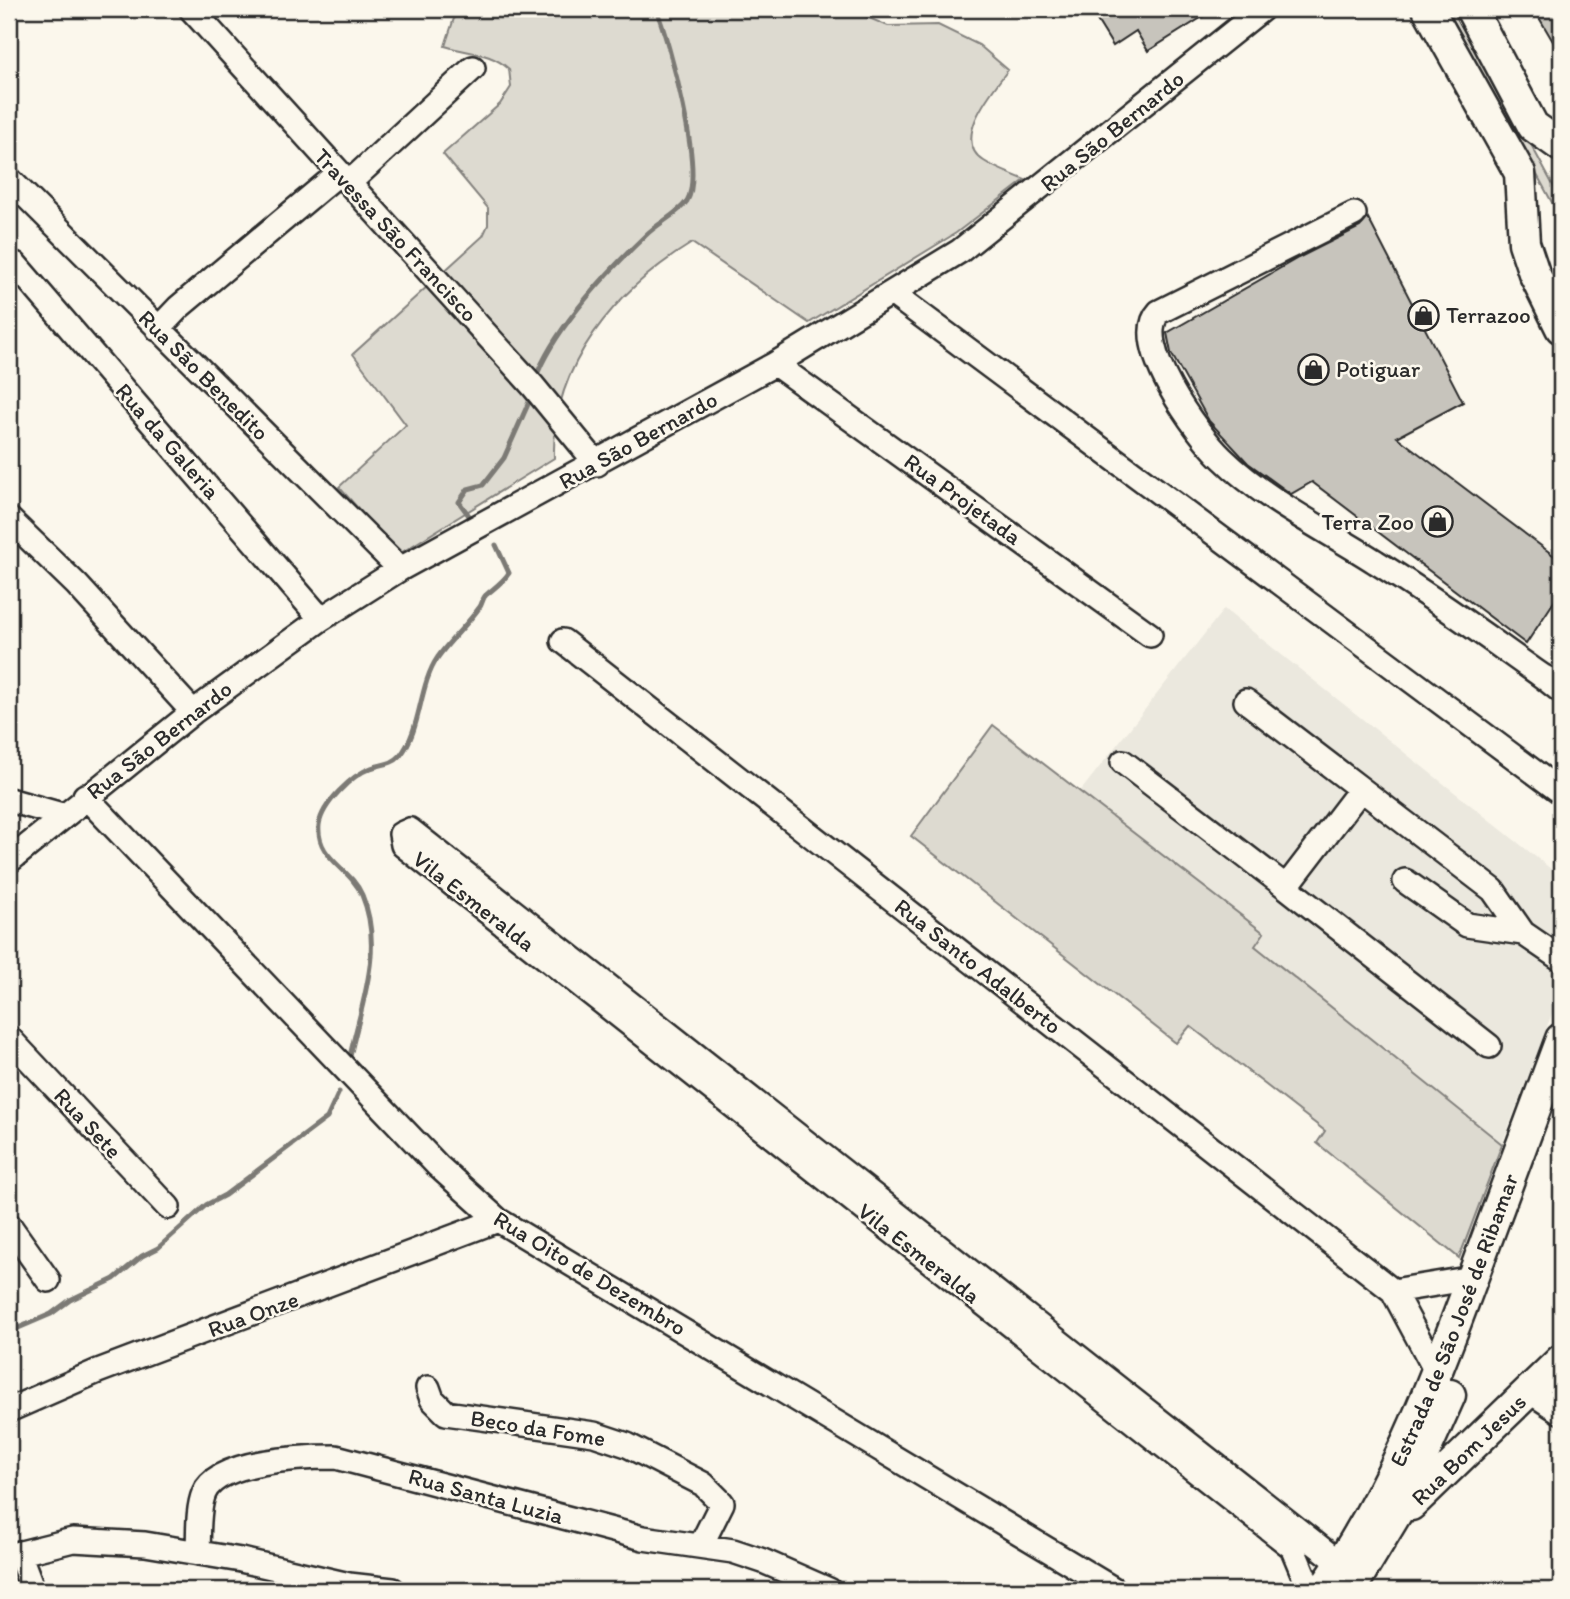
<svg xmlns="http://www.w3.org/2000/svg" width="1570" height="1599" font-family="Itim,sans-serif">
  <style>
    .built { fill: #ebe8de }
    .green { fill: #dddad0; stroke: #84827e; stroke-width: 2 }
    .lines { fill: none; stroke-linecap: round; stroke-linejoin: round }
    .stream { stroke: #7b7a75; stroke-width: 5 }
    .building { fill: #c7c4bc; stroke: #2b2b2b; stroke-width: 2 }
    .minor-casing { stroke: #2b2b2b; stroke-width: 28 }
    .major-casing { stroke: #2b2b2b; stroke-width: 35 }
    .minor { stroke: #fbf7ec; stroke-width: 23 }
    .major { stroke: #fbf7ec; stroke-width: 30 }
    .labels { text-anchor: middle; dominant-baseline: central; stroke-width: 5; stroke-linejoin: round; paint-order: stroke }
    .street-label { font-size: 23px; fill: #2b2b2b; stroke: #fbf7ec }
    .poi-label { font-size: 23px; fill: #2b2b2b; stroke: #fbf7ec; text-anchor: start }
  </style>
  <rect width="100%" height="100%" fill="#fbf7ec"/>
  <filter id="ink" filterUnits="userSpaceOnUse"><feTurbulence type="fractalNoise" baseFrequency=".0143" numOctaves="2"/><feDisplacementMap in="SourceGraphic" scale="14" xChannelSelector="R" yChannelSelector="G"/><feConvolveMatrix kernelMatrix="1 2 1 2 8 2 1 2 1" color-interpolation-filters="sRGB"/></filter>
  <g filter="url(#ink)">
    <path class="built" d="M1224 609 1561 877V990L1502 1144 1254 945 1263 933 1079 793Z"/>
    <path class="green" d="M457 9H829L842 14 862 15 888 26 938 25 979 45 1008 70C993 90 950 140 984 161 996 169 1012 174 1025 180L956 233 809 323 692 243C617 289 551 365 554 458L399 554 339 487 406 425 353 354 483 236 488 225V208L443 154 500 104 511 87 509 69C489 51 469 54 445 46Z
      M1447 9H1458L1561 200V219Z
      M993 725 1264 933 1255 946 1502 1144 1459 1258 1317 1143 1325 1131 1190 1026 1176 1043 911 836Z"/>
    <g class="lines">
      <path class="stream" d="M538 372C558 325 609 270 646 235 658 223 677 215 687 201 705 172 669 41 656 9
        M470 517 459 502 468 489 483 485 504 458 529 402
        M349 1061C360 1007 385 950 362 895 350 867 316 859 319 825 322 804 352 775 371 768 381 764 392 765 400 756 422 729 418 686 438 657 450 640 467 625 479 608 483 604 482 598 486 595 495 587 502 583 509 573L496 545
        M9 1332 51 1314 70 1300 114 1279 142 1256 158 1248 206 1205 225 1195 327 1118 339 1092"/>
    </g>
    <path class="building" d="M1090 9H1215L1148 51 1136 31 1113 46Z
      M1534 9H1561V55Z
      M1368 218 1463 402 1397 437 1561 561V591L1526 644 1312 482 1291 494 1248 463 1209 421 1171 353 1167 333 1298 258 1360 227Z"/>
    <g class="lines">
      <defs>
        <path id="minor" d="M191 9 533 386 597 464
          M9 179 400 569
          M349 183 473 68
          M1354 214 1159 312C1130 343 1198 435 1222 458 1266 501 1325 529 1376 562 1433 597 1487 637 1542 676
          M15 264 321 619
          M893 294 1561 792
          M158 329 179 307 339 173
          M775 364 1150 635
          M9 519 77 585 193 712
          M563 641 1393 1291 1437 1373
          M1561 686 1542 676 1561 691
          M1246 701 1361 789
          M1123 762 1286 887 1361 789 1493 890 1523 933 1561 959
          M85 796 438 1166 498 1220 1115 1590
          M9 800 62 815
          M9 861 193 712 321 619 400 569 775 364 960 251 1262 9
          M1405 881 1467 925 1523 933
          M1286 887 1489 1046
          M9 1038 168 1207
          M9 1225 48 1280
          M1393 1291 1473 1278
          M428 1388 432 1399 446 1413 594 1434 627 1445 703 1484 722 1503 701 1545
          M1529 1391 1561 1412
          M9 1410 98 1371 498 1220
          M19 1553 33 1590
          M198 1553C199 1535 197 1510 204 1493 217 1460 305 1457 336 1457L643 1538 733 1551 763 1561 829 1590
          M9 1556 73 1540 145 1544 241 1560 349 1585 393 1590
          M1310 1590 1292 1547 403 845 401 834 410 830 1341 1564"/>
        <g id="major">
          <path d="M1428 9 1520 173 1524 243 1534 273 1561 328"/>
          <path d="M1471 9 1533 126 1561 146"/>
          <path id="s1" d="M1411 1505 1561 1360"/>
          <path id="s2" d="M1323 1590C1391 1493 1431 1390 1472 1279 1502 1199 1532 1119 1561 1039"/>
          <path d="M1350 1590 1399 1509 1450 1395"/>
        </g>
      </defs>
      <use href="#minor" class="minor-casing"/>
      <use href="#major" class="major-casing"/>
      <use href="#minor" class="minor"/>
      <use href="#major" class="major"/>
    </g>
  </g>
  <defs>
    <symbol id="shop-ring" viewBox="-11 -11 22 22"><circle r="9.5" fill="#fbf7ec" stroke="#2b2b2b" stroke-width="1.5"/><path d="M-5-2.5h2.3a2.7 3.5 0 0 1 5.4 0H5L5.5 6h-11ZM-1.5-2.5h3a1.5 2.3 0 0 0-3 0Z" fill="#2b2b2b"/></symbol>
  </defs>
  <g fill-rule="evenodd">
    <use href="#shop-ring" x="1406" y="298" width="35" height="35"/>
    <use href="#shop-ring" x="1296" y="352" width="35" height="35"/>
    <use href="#shop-ring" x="1420" y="504" width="35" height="35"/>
  </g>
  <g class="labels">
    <g class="street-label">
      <text transform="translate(1112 131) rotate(-39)">Rua São Bernardo</text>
      <text transform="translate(396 235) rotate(47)">Travessa São Francisco</text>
      <text transform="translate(204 375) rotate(45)">Rua São Benedito</text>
      <text transform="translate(638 440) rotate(-29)">Rua São Bernardo</text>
      <text transform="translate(168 441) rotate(49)">Rua da Galeria</text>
      <text transform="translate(963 499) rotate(36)">Rua Projetada</text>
      <text transform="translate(159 740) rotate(-38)">Rua São Bernardo</text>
      <text transform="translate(474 901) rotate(38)">Vila Esmeralda</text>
      <text transform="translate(978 966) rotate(38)">Rua Santo Adalberto</text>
      <text transform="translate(88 1123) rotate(47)">Rua Sete</text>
      <text transform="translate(919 1253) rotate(38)">Vila Esmeralda</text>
      <text transform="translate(590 1273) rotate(31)">Rua Oito de Dezembro</text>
      <text transform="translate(253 1314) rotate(-20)">Rua Onze</text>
      <text stroke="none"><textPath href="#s2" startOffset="301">Estrada de São José de Ribamar</textPath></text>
      <text transform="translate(538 1428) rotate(9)">Beco da Fome</text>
      <text stroke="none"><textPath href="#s1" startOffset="80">Rua Bom Jesus</textPath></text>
      <text transform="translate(486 1496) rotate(15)">Rua Santa Luzia</text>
    </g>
    <g class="poi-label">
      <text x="1446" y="315">Terrazoo</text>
      <text x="1336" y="369">Potiguar</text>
      <text x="1414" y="522" text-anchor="end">Terra Zoo</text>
    </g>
  </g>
  <rect width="1570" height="1599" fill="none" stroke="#fbf7ec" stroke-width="35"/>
  <rect x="18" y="18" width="1535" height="1564" fill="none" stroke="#2b2b2b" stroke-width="2.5" filter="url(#ink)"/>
</svg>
